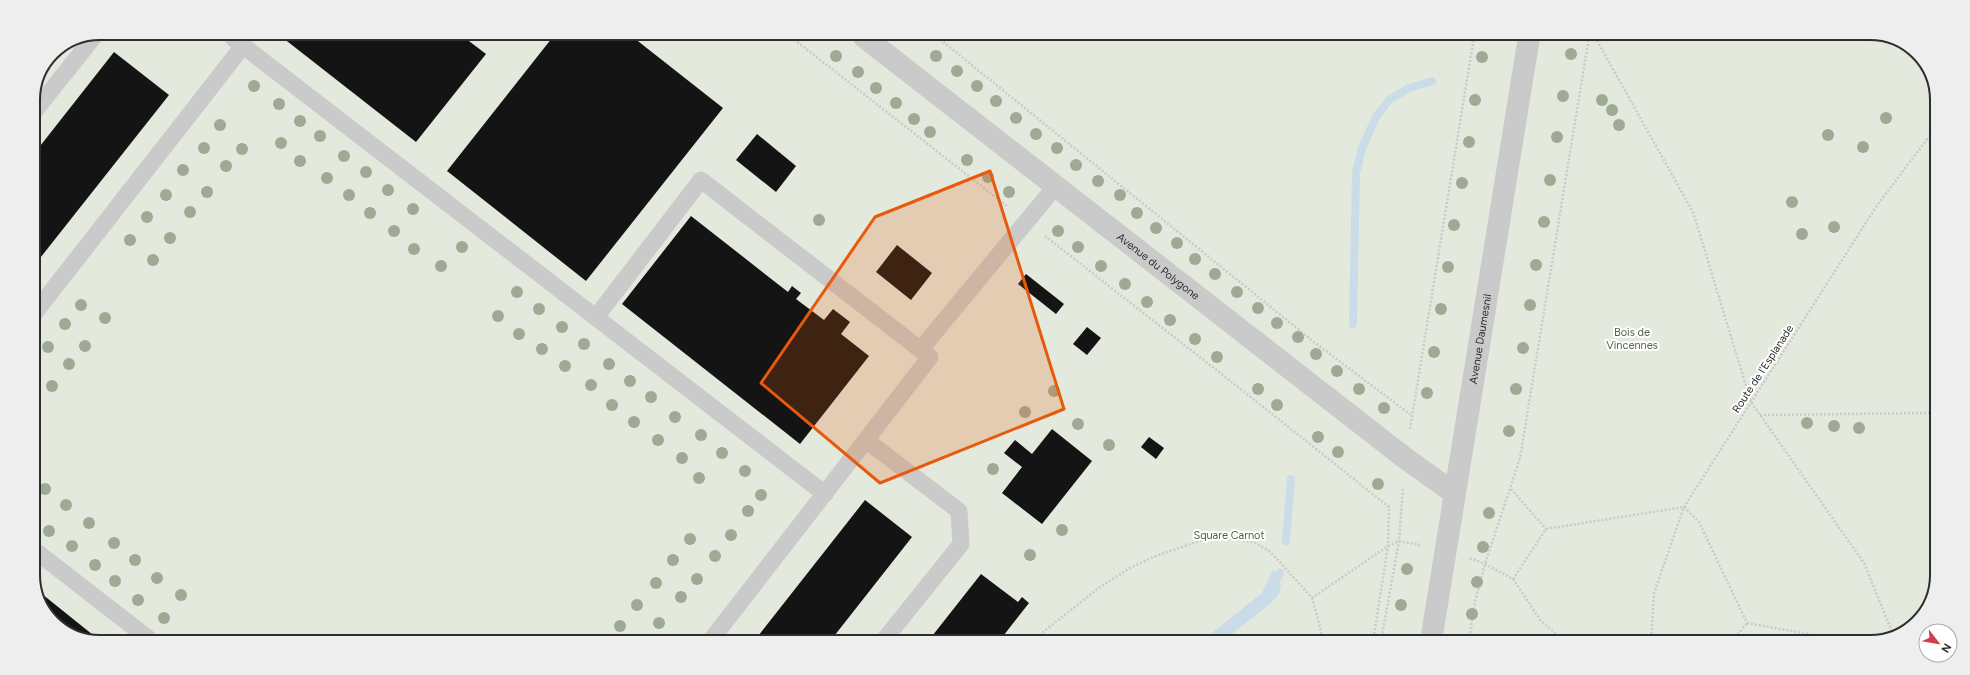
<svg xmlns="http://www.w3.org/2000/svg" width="1970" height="675" font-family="Figtree,sans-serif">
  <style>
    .green { fill: #e3e9dc }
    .water { fill: #c9dce8 }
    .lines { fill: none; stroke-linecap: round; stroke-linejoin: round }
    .stream { stroke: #c9dce8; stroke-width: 8 }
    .building { fill: #141414 }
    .path { stroke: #cacaca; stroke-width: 2.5; stroke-dasharray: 2 2; stroke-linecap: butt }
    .service { stroke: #cacaca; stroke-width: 17 }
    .pedestrian { stroke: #cacaca; stroke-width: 22 }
    .tertiary { stroke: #cacaca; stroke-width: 22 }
    .tree { fill: #9faa95 }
    .marked { fill: #e8590c; fill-opacity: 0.2; stroke: #e8590c; stroke-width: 3; stroke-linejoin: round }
    .labels { text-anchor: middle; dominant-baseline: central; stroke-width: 4; stroke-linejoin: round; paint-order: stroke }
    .street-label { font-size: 11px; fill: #2d2d2d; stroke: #fff }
    .park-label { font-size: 11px; fill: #50643f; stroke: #fff }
    .rim { fill: none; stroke: #2d2d2d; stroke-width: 2 }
  </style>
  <rect width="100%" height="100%" fill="#fff"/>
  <path class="green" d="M1892 36 1923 59 1937 95 1934 597 1911 628 1871 642 78 639 47 616 33 580V95L53 52 74 38Z"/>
  <path class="water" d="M1273 569 1281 585 1279 594 1270 604 1223 641H1202L1262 593Z"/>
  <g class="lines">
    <path class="stream" d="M1353 324 1356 173 1362 148 1376 117 1389 100 1409 88 1432 81
      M1286 541 1291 479
      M1273 587 1280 573"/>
  </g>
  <path class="building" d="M283 38H465L486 54 416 142Z
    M552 38H634L723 108 586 281 447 171Z
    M114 52 169 95 33 267V155Z
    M757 134 796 166 776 192 736 160Z
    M691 216 788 292 792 286 801 293 796 299 824 320 833 309 850 322 841 334 869 356 800 444 622 304Z
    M897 245 932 273 911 300 876 272Z
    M1026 274 1064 304 1056 314 1018 284Z
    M1087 327 1101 338 1087 355 1073 344Z
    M1052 429 1092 461 1042 524 1002 493 1022 467 1004 453 1015 440 1032 454Z
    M1149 437 1164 448 1156 459 1141 447Z
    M865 500 912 537 831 640H755Z
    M981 574 1018 602 1022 597 1029 603 1000 640H929Z
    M37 590 98 639H78L47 616Z"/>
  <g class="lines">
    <path class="path" d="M791 37 1008 207
      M937 37 1314 342 1411 415
      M1595 37 1693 212 1751 402 1864 563 1893 634
      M1596 38 1600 37
      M1045 236 1238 387 1389 507 1388 546 1373 641
      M1760 415 1935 413
      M1410 429 1474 37
      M1511 489 1546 529
      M1470 558 1485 564 1513 579 1541 621 1565 641
      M1513 579 1546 529 1684 507 1699 522 1747 623
      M1312 598 1388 546 1399 541 1420 545
      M1747 623 1825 637 1831 642
      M1033 640 1100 587 1130 568 1153 557 1214 536 1253 542 1269 551 1278 560 1312 598 1321 631V641
      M1381 641 1399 541 1403 488
      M1469 641 1475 601 1485 564 1520 458 1589 37
      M1651 642 1654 593 1684 507 1876 207 1937 126
      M1724 642 1736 637 1747 623"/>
    <path class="service" d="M233 38 825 494
      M33 113 93 38
      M33 315 243 46
      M596 317 701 180 930 357 866 440
      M920 350 1055 187
      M33 549 149 639
      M711 640 866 440 959 511 961 544 884 640"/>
    <path class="pedestrian" id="s1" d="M864 37 1405 458 1454 493"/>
    <path class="tertiary" id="s2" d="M1431 641 1529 37"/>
  </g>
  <g class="tree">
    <circle cx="1571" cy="54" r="6"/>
    <circle cx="836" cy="56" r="6"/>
    <circle cx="936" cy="56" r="6"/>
    <circle cx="1482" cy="57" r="6"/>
    <circle cx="957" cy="71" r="6"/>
    <circle cx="858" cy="72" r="6"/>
    <circle cx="254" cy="86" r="6"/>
    <circle cx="977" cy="86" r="6"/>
    <circle cx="876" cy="88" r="6"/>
    <circle cx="1563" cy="96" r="6"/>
    <circle cx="1475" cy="100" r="6"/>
    <circle cx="1602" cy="100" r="6"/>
    <circle cx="996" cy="101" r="6"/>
    <circle cx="896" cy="103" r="6"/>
    <circle cx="279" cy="104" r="6"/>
    <circle cx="1612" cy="110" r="6"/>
    <circle cx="1016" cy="118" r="6"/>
    <circle cx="1886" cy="118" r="6"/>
    <circle cx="914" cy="119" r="6"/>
    <circle cx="300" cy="121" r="6"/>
    <circle cx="220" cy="125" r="6"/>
    <circle cx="1619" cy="125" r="6"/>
    <circle cx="930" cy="132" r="6"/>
    <circle cx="1036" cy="134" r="6"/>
    <circle cx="1828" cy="135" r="6"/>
    <circle cx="320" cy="136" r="6"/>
    <circle cx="1557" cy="137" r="6"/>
    <circle cx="1469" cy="142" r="6"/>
    <circle cx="281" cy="143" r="6"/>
    <circle cx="1863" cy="147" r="6"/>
    <circle cx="204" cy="148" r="6"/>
    <circle cx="1057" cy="148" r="6"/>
    <circle cx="242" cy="149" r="6"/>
    <circle cx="344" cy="156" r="6"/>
    <circle cx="967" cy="160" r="6"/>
    <circle cx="300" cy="161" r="6"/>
    <circle cx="1076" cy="165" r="6"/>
    <circle cx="226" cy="166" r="6"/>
    <circle cx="183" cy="170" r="6"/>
    <circle cx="366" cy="172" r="6"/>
    <circle cx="988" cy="177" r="6"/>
    <circle cx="327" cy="178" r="6"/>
    <circle cx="1550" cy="180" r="6"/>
    <circle cx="1098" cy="181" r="6"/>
    <circle cx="1462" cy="183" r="6"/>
    <circle cx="388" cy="190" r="6"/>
    <circle cx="207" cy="192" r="6"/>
    <circle cx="1009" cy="192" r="6"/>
    <circle cx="166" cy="195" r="6"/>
    <circle cx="349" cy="195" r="6"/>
    <circle cx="1120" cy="195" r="6"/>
    <circle cx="1792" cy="202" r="6"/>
    <circle cx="413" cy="209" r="6"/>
    <circle cx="190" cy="212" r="6"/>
    <circle cx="370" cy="213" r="6"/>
    <circle cx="1137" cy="213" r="6"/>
    <circle cx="147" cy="217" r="6"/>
    <circle cx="819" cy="220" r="6"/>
    <circle cx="1544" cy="222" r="6"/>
    <circle cx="1454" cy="225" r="6"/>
    <circle cx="1834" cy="227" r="6"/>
    <circle cx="1156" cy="228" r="6"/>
    <circle cx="394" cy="231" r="6"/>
    <circle cx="1058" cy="231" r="6"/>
    <circle cx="1802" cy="234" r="6"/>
    <circle cx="170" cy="238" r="6"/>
    <circle cx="130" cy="240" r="6"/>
    <circle cx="1177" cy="243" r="6"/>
    <circle cx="462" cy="247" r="6"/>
    <circle cx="1078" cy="247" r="6"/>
    <circle cx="414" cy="249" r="6"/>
    <circle cx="1195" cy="259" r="6"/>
    <circle cx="153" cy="260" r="6"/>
    <circle cx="1536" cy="265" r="6"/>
    <circle cx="441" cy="266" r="6"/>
    <circle cx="1101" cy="266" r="6"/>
    <circle cx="1448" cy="267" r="6"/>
    <circle cx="1215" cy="274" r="6"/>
    <circle cx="1125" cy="284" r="6"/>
    <circle cx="517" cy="292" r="6"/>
    <circle cx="1237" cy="292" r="6"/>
    <circle cx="1147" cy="302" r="6"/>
    <circle cx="81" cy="305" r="6"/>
    <circle cx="1530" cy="305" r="6"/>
    <circle cx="1258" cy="308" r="6"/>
    <circle cx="539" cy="309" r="6"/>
    <circle cx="1441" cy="309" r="6"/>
    <circle cx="498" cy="316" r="6"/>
    <circle cx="105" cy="318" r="6"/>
    <circle cx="1170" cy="320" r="6"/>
    <circle cx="1277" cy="323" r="6"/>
    <circle cx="65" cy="324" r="6"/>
    <circle cx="562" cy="327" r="6"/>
    <circle cx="519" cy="334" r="6"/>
    <circle cx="1298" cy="337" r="6"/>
    <circle cx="1195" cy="339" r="6"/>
    <circle cx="584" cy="344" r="6"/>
    <circle cx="85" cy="346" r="6"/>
    <circle cx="48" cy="347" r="6"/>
    <circle cx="1523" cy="348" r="6"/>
    <circle cx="542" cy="349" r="6"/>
    <circle cx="1434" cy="352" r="6"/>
    <circle cx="1316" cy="354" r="6"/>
    <circle cx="1217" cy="357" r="6"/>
    <circle cx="69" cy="364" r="6"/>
    <circle cx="609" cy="364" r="6"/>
    <circle cx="565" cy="366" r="6"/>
    <circle cx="1337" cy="371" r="6"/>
    <circle cx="630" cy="381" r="6"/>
    <circle cx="591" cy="385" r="6"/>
    <circle cx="52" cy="386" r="6"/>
    <circle cx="1258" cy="389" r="6"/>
    <circle cx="1359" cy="389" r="6"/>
    <circle cx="1516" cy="389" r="6"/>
    <circle cx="1054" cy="391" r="6"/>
    <circle cx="1427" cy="393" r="6"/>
    <circle cx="651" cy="397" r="6"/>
    <circle cx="612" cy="405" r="6"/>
    <circle cx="1277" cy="405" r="6"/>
    <circle cx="1384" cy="408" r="6"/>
    <circle cx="1025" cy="412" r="6"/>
    <circle cx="675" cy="417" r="6"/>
    <circle cx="634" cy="422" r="6"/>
    <circle cx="1807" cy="423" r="6"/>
    <circle cx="1078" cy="424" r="6"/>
    <circle cx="1834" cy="426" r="6"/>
    <circle cx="1859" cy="428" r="6"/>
    <circle cx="1509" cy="431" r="6"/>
    <circle cx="701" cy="435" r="6"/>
    <circle cx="1318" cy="437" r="6"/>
    <circle cx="658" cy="440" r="6"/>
    <circle cx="1109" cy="445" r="6"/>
    <circle cx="1338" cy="452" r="6"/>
    <circle cx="722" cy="453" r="6"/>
    <circle cx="682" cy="458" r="6"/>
    <circle cx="993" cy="469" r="6"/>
    <circle cx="745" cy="471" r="6"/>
    <circle cx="699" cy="478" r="6"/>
    <circle cx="1378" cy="484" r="6"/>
    <circle cx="45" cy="489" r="6"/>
    <circle cx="761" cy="495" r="6"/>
    <circle cx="66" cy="505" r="6"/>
    <circle cx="748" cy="511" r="6"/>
    <circle cx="1489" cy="513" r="6"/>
    <circle cx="89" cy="523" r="6"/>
    <circle cx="1062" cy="530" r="6"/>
    <circle cx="49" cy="531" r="6"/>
    <circle cx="731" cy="535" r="6"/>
    <circle cx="690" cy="539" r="6"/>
    <circle cx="114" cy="543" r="6"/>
    <circle cx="72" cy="546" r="6"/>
    <circle cx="1483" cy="547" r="6"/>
    <circle cx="1030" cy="555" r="6"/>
    <circle cx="715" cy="556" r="6"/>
    <circle cx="135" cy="560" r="6"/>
    <circle cx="673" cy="560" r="6"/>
    <circle cx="95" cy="565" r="6"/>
    <circle cx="1407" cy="569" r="6"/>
    <circle cx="157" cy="578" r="6"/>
    <circle cx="697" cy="579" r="6"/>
    <circle cx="115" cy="581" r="6"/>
    <circle cx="1477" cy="582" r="6"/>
    <circle cx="656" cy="583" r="6"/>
    <circle cx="181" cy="595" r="6"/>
    <circle cx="681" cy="597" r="6"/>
    <circle cx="138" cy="600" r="6"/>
    <circle cx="637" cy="605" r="6"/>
    <circle cx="1401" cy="605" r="6"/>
    <circle cx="1472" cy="614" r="6"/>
    <circle cx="164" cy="618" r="6"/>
    <circle cx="659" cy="623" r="6"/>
    <circle cx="620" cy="626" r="6"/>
  </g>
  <path class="marked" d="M990 171 1064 409 880 483 761 383 875 217Z"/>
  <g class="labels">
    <g class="street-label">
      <text stroke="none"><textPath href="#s1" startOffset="373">Avenue du Polygone</textPath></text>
      <text stroke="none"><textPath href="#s2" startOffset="306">Avenue Daumesnil</textPath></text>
      <text transform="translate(1763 369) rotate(-57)">Route de l'Esplanade</text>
    </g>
    <g class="park-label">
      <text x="1632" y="332">Bois de<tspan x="1632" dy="13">Vincennes</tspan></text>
      <text x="1229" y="535">Square Carnot</text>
    </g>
  </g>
  <path d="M0 0H1970V675H0ZM100 40H1870A60 60 0 0 1 1930 100V575A60 60 0 0 1 1870 635H100A60 60 0 0 1 40 575V100A60 60 0 0 1 100 40Z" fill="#eee" fill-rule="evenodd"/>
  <path class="rim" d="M100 40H1870A60 60 0 0 1 1930 100V575A60 60 0 0 1 1870 635H100A60 60 0 0 1 40 575V100A60 60 0 0 1 100 40Z"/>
  <g transform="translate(1938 643) rotate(121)"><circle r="19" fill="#ffffff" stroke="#ababab"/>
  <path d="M0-3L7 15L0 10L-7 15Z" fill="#d43e49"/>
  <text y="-6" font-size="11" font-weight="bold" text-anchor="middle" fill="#2d2d2d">N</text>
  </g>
</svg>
